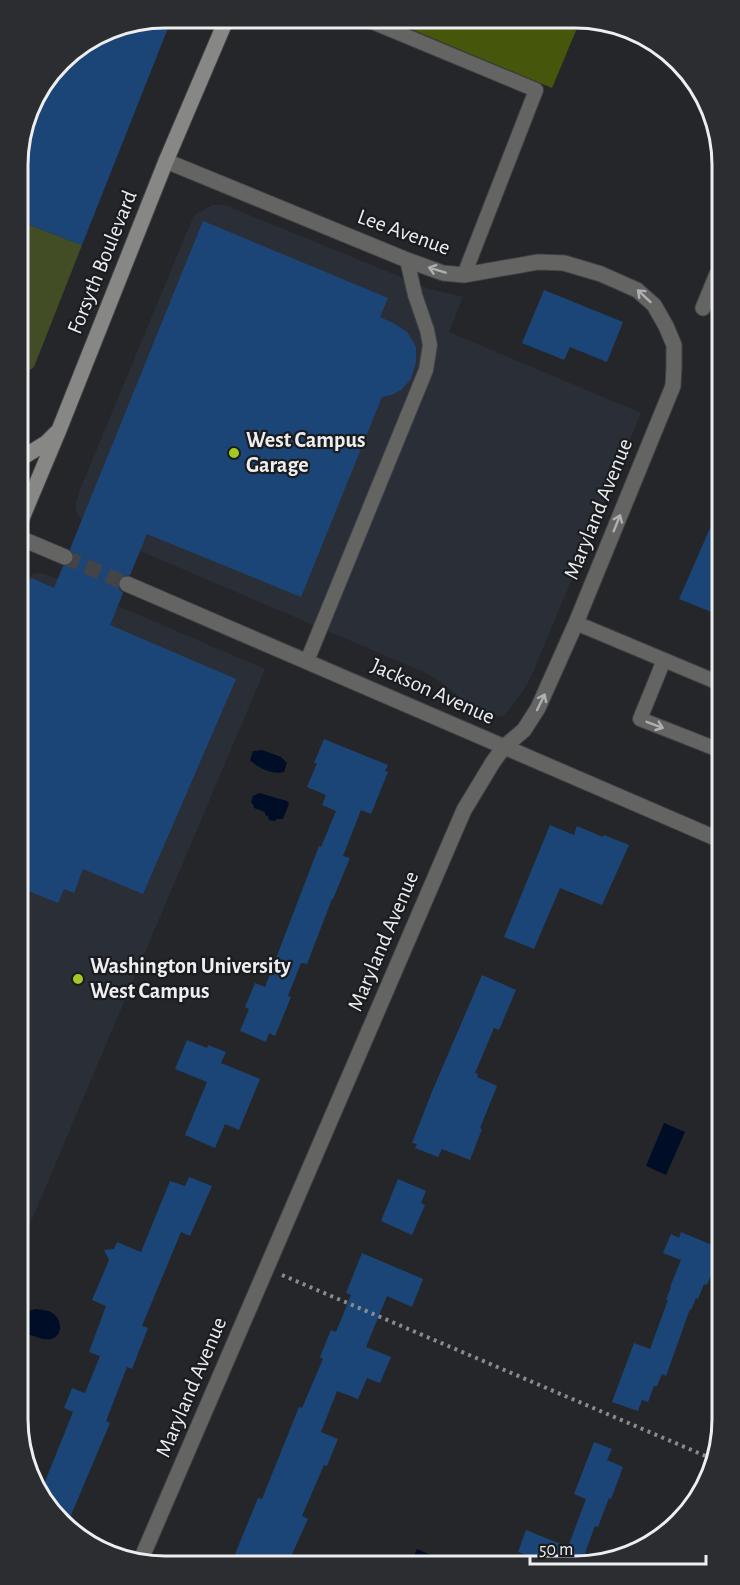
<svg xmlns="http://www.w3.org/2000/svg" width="740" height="1585" font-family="'Alegreya Sans',sans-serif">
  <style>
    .built { fill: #2a2f37 }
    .green { fill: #424d25 }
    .forest { fill: #46560b }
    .water { fill: #000d27 }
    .building { fill: #1c4577 }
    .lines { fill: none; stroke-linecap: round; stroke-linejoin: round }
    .minor-tunnel { stroke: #424447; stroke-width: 15; stroke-dasharray: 15 8; stroke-linecap: butt }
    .service-casing { stroke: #404245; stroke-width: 16 }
    .minor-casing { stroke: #404245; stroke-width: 17 }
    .secondary-casing { stroke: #404245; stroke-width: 17 }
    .path { stroke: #8a8b8e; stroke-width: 4; stroke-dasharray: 3 4.5; stroke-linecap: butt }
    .service { stroke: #646563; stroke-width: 14 }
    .minor { stroke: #646563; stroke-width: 15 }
    .secondary { stroke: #878886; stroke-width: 15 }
    .oneway { stroke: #afb0b1 }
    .poi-dot { fill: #a5c823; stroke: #1a1c1f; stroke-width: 2 }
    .labels { text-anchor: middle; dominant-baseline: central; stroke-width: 4.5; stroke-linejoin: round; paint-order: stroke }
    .street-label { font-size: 22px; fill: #edeef0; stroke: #1a1c1f }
    .poi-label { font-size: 22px; font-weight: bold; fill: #edeef0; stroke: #1a1c1f; text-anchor: start }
    .rim { fill: none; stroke: #edeef0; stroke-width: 3 }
  </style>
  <rect width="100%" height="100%" fill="#242629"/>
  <path class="built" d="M212 205H225L430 289 463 297 449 332 641 413 531 677 522 693 504 716H499L466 703 441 682 426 673 140 551 118 606 265 669 22 1243 21 589 26 579 33 574 40 573 58 579 82 520 76 511V504L79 492 192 220 196 214Z"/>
  <path class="green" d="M19 221 82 245 34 367 27 372 20 389Z"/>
  <path class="forest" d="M415 20 580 21 552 88 411 29Z"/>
  <path class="water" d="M262 750 281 757 287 763 284 772C273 775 258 768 250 760L253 751Z
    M259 793 287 801 289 804 283 819H277L274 821 269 820 268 816 265 815V812L254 808V806L251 802 253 796Z
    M664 1123 685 1132 666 1175 646 1166Z
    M36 1309C41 1310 47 1310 51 1312 61 1317 65 1335 51 1339 41 1341 33 1333 23 1335V1312Z
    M417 1549 440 1559 438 1563H411Z"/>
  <path class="building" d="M165 18H172L82 245 19 221V146L33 100 68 55 109 29Z
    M203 221 388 298 380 317 395 324 407 332 416 347V362L411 379 401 390 391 395 382 397 301 597 147 534 130 575 122 576 118 581 119 589 123 593 110 625 236 679 143 894 83 869 74 893 64 889 58 903 21 888V602L31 578 54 588 63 566 70 565 74 561 75 555 70 549Z
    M544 290 623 322 607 362 570 347 564 360 522 343Z
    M718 510 719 612V615L679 599Z
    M324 739 388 765 385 771 388 772 371 814 361 810 343 856 350 858 333 899H332L307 964 301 963 288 996 291 997 275 1036 269 1033 266 1042 240 1031 249 1009 245 1007 255 983 265 987 319 846 321 847 336 811 322 805 326 795 307 787 317 763H314Z
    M550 825 574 835 577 826 603 837 604 835 629 845 602 905 560 888 534 949 504 937Z
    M482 975 516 990 499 1030 494 1028 475 1073 478 1074 477 1077 497 1086 480 1128 482 1129 470 1160 442 1149 438 1157 415 1148 417 1144 412 1143 431 1094Z
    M187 1040 207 1048 208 1045 226 1052 221 1063 260 1079 239 1130 225 1124 215 1148 185 1135 207 1082 175 1069Z
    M189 1177 212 1186 190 1236 181 1232 142 1326 148 1328 132 1369 127 1367 106 1421 110 1423 66 1527 42 1489 73 1412 64 1408 72 1388 85 1393 100 1356 89 1352 106 1306 92 1300 109 1260 104 1250 114 1249 117 1242 141 1252 170 1181 185 1186Z
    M398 1179 426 1191 421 1203 425 1205 412 1235 381 1221Z
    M681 1232 719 1248 713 1263 715 1264 707 1285 704 1284 698 1299 696 1298 691 1310 690 1309 666 1376 662 1374 657 1386H654L648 1402 642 1400 638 1411 612 1402 634 1343 650 1349 668 1300H666L671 1287H670L681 1260 663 1253 671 1234 679 1238Z
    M362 1253 423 1279 412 1307 387 1296 378 1318 366 1347 391 1357 380 1383 367 1378 358 1399 337 1391 321 1432 338 1439 327 1466 324 1465 302 1516 308 1519 288 1563 231 1564 258 1498 262 1499 299 1407 302 1408 323 1359 320 1357 331 1330 336 1332 351 1295 346 1293Z
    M594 1442 612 1449 607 1460 623 1467 611 1499 609 1498 598 1527 595 1526 585 1553 604 1562H524L527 1555 518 1552 526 1530 568 1547 586 1499 574 1494Z"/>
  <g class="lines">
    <path class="minor-tunnel" d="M65 557 127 584"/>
    <defs>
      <path id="service" d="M365 19 536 90 464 275
        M576 623 719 683
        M664 660 640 719 719 750
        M307 661 426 370 430 345 427 330 415 295 407 260"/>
      <path id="minor" d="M703 308 717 274
        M20 538 65 557
        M127 584 720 840
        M139 1564 464 810 493 762 504 747 524 730 538 708 576 623 673 386 674 367V345L666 326 654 305 637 290 601 274 564 263 538 262 464 275 443 273 407 260 166 161"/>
      <path id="secondary" d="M20 459 46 443 57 432
        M20 523 59 430 166 161 227 18"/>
    </defs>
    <use href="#service" class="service-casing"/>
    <use href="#minor" class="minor-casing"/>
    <use href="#secondary" class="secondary-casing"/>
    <path class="path" d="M282 1275 715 1460"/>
    <use href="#service" class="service"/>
    <use href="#minor" class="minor"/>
    <use href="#secondary" class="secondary"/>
  </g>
  <defs><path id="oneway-shaft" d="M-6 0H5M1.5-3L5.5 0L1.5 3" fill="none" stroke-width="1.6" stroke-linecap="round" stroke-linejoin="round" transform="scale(1.5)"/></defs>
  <g class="oneway">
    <use href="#oneway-shaft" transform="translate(437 270) rotate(-163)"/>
    <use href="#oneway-shaft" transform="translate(644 296) rotate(-137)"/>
    <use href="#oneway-shaft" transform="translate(617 523) rotate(-68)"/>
    <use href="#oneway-shaft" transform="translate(541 702) rotate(-64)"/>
    <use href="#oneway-shaft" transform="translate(655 725) rotate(21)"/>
  </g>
  <g class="poi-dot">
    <circle cx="234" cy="453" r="6"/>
    <circle cx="78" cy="979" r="6"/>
  </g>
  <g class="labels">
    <g class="street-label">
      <text transform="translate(404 232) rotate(20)">Lee Avenue</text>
      <text transform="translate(102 262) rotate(-68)">Forsyth Boulevard</text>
      <text transform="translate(598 509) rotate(-68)">Maryland Avenue</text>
      <text transform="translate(433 691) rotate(24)">Jackson Avenue</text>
      <text transform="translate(383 941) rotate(-67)">Maryland Avenue</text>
      <text transform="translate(191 1387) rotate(-67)">Maryland Avenue</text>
    </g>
    <g class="poi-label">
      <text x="246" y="440">West Campus<tspan x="246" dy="25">Garage</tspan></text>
      <text x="90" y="966">Washington University<tspan x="90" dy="25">West Campus</tspan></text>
    </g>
  </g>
  <path d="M0 0H740V1585H0ZM165 28H575A137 137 0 0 1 712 165V1419A137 137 0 0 1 575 1556H165A137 137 0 0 1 28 1419V165A137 137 0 0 1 165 28Z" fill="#2b2d30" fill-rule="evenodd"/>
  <path class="rim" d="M165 28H575A137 137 0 0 1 712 165V1419A137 137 0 0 1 575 1556H165A137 137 0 0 1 28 1419V165A137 137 0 0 1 165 28Z"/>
  <path d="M530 1555v9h176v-9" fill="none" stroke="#edeef0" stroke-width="3"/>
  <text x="539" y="1555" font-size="18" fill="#edeef0" stroke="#1a1c1f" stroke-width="4.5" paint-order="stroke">50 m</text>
</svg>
